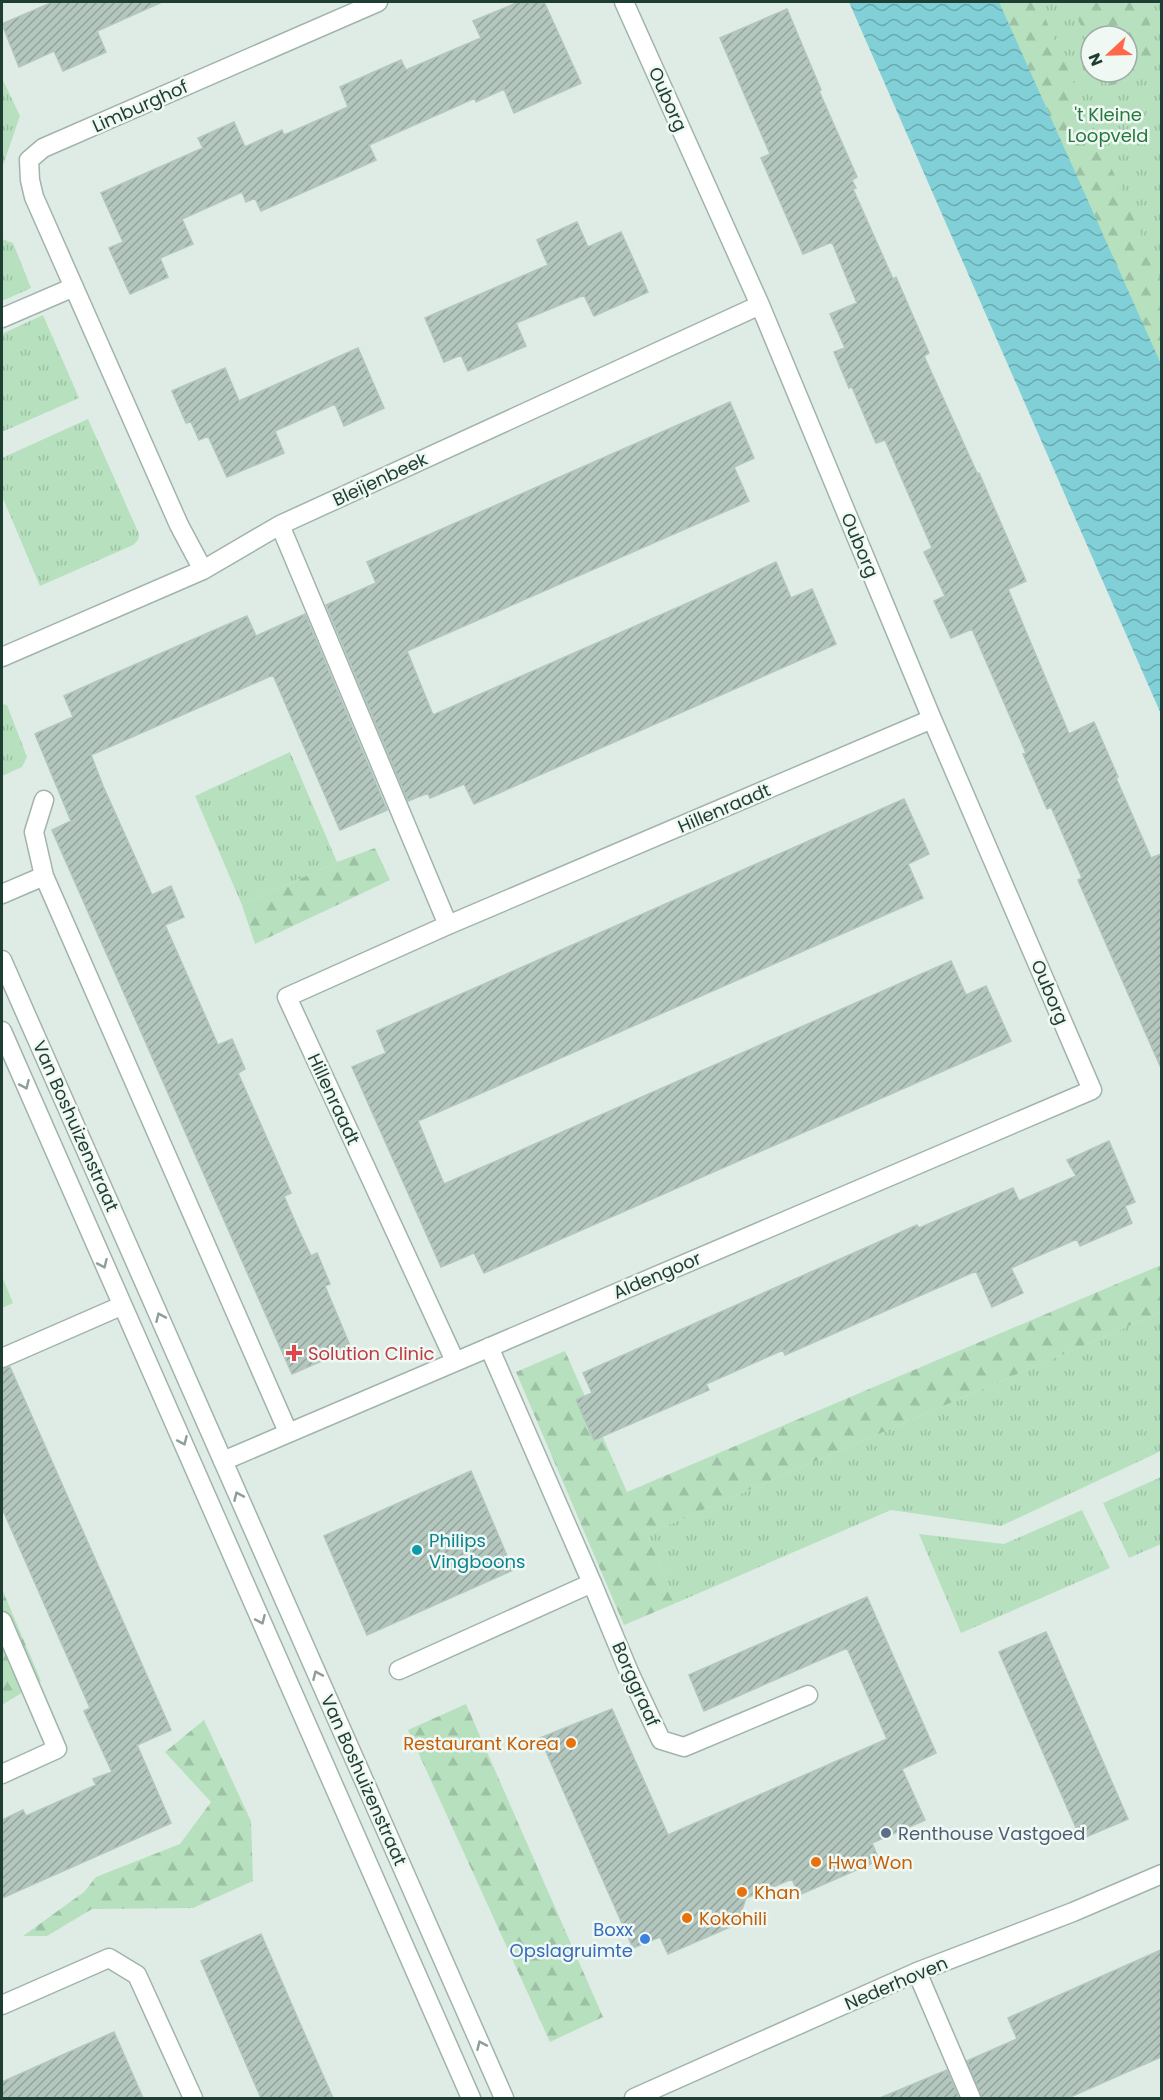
<svg xmlns="http://www.w3.org/2000/svg" width="1163" height="2100" font-family="Poppins,sans-serif">
  <style>
    .grass { fill: url(#grass-tufts); fill-rule: evenodd }
    .forest { fill: url(#forest-firs) }
    .garden { fill: #b6e0be }
    .water { fill: url(#water-waves) }
    .building { fill: url(#building-hatch); stroke: #b1c6bc; stroke-width: 1.5 }
    .lines { fill: none; stroke-linecap: round; stroke-linejoin: round }
    .minor-casing { stroke: #a1b4ac; stroke-width: 21 }
    .tertiary-casing { stroke: #a1b4ac; stroke-width: 21 }
    .minor { stroke: #fff; stroke-width: 18 }
    .tertiary { stroke: #fff; stroke-width: 18 }
    .oneway { stroke: #8e9e99 }
    .health-dot { fill: #e0444e; stroke: #f0f8f3; stroke-width: 2 }
    .culture-dot { fill: #0f9aa8; stroke: #f0f8f3; stroke-width: 2 }
    .food-dot { fill: #e8710a; stroke: #f0f8f3; stroke-width: 2 }
    .service-dot { fill: #5c6f8a; stroke: #f0f8f3; stroke-width: 2 }
    .shop-dot { fill: #3f7fe0; stroke: #f0f8f3; stroke-width: 2 }
    .labels { text-anchor: middle; dominant-baseline: central; stroke-width: 5; stroke-linejoin: round; paint-order: stroke }
    .street-label { font-size: 18px; fill: #1e3e33; stroke: #f0f8f3 }
    .park-label { font-size: 18px; fill: #25783e; stroke: #f0f8f3 }
    .health-label { font-size: 18px; fill: #be3a42; stroke: #f0f8f3; text-anchor: start }
    .culture-label { font-size: 18px; fill: #0d838f; stroke: #f0f8f3; text-anchor: start }
    .food-label { font-size: 18px; fill: #c56008; stroke: #f0f8f3; text-anchor: start }
    .service-label { font-size: 18px; fill: #4e5e75; stroke: #f0f8f3; text-anchor: start }
    .shop-label { font-size: 18px; fill: #366cbe; stroke: #f0f8f3; text-anchor: end }
  </style>
  <defs>
    <pattern id="grass-tufts" width="24" height="20" patternUnits="userSpaceOnUse" patternTransform="scale(1.5)"><rect width="24" height="20" fill="#b6e0be"/><path d="M3 7l-1-3M5 7V3M7 7l1-3M15 17l-1-3M17 17v-4M19 17l1-3" fill="none" stroke="#9cc1a4"/></pattern>
    <pattern id="forest-firs" width="22" height="20" patternUnits="userSpaceOnUse" patternTransform="scale(1.5)"><rect width="22" height="20" fill="#b6e0be"/><path d="M5 1l3.5 6h-7zM16 11l3.5 6h-7z" fill="#9cc1a4"/></pattern>
    <pattern id="water-waves" width="16" height="10" patternUnits="userSpaceOnUse" patternTransform="scale(1.5)"><rect width="16" height="10" fill="#81d0d7"/><path d="M0 5q4-4 8 0t8 0" fill="none" stroke="#69aaaf"/></pattern>
    <pattern id="building-hatch" width="6" height="6" patternUnits="userSpaceOnUse" patternTransform="scale(1.5)"><rect width="6" height="6" fill="#b4c7be"/><path d="M-1 1l2-2M0 6l6-6M5 7l2-2" fill="none" stroke="#92a39b"/></pattern>
  </defs>
  <rect width="100%" height="100%" fill="#dfece5"/>
  <path class="grass" d="M996 2H1161V377ZM1091 36H1127V72H1091Z
    M2 78 20 116 2 168Z
    M2 239 13 243 31 288 2 301Z
    M43 315 79 398 2 432V334Z
    M88 419 139 534 138 540 133 545 40 586 2 496V458Z
    M2 704 7 705 27 757 22 767 2 776Z
    M290 752 337 862 242 905 195 796Z
    M1161 1312V1451L1001 1526 891 1510 676 1603 647 1534Z
    M1161 1477V1544L1129 1558 1103 1503Z
    M1082 1510 1110 1568 961 1633 919 1534 1004 1544Z"/>
  <path class="forest" d="M999 2H1038L1161 280V364Z
    M1070 2H1146C1147 16 1154 34 1152 49 1149 71 1127 82 1108 86L1102 72H1127V36H1091V48Z
    M375 848 390 880 255 944 242 905 337 862Z
    M1161 1265V1312L647 1534 676 1603 624 1625 516 1372 565 1351 627 1492Z
    M2 1589 41 1681 2 1705Z
    M466 1704 603 2017 550 2042 408 1730Z
    M204 1720 251 1821 253 1881 193 1908 92 1909 47 1936H23L84 1892 96 1877 180 1844 211 1802 165 1752Z"/>
  <path class="garden" d="M2 1276 13 1303 2 1308Z"/>
  <path class="water" d="M849 2H999L1161 364V714Z"/>
  <path class="building" d="M53 2H162L97 31 106 52 63 71 54 51 19 67 2 24Z
    M519 2H544L581 83 514 113 504 89 476 102 475 98 369 145 376 160 261 211 255 198 246 202 242 192 182 219 193 244 160 258 168 277 130 294 109 248 123 242 101 193 203 148 198 138 234 122 245 147 282 130 284 135 348 107 340 87 401 60 406 70 481 38 473 21Z
    M787 9 821 90 819 91 857 177 852 180 856 188 853 189 893 279 896 277 929 353 924 356 977 473H979L1026 581 1008 589 1069 734 1094 722 1118 777 1116 778 1151 858 1161 854V1068L1078 880 1082 878 1051 807 1047 809 1023 754 1026 753 972 629 951 638 934 601 945 596 924 552 932 548 885 440 876 443 852 387 849 388 834 352 845 348 830 314 857 303 832 242 803 254 761 158 770 154 720 38Z
    M577 222 588 247 621 232 648 292 594 316 584 295 516 323 526 346 468 371 461 355 444 362 425 318 548 265 537 240Z
    M358 348 384 408 344 426 335 404 275 431 284 453 227 477 208 436 199 440 191 422 186 423 172 391 225 368 239 401Z
    M730 402 754 458 734 467 749 501 407 651 433 715 697 599 776 562 791 598 812 589 836 644 474 804 464 784 430 798 428 793 408 801 326 605 376 583 367 562Z
    M305 614 387 810 340 830 273 675 91 755 103 786 152 895 171 886 184 917 165 925 218 1045 232 1039 245 1069 238 1073 291 1193 284 1196 297 1226 311 1256 317 1253 330 1284 325 1286 351 1348 292 1374 52 830 71 821 35 734 73 717 64 696 95 682 247 616 256 636Z
    M904 799 929 854 908 864 923 898 418 1121 444 1184 951 961 966 995 986 986 1011 1041 484 1273 474 1253 441 1267 352 1067 386 1053 377 1031Z
    M1109 1141 1135 1202 1125 1206 1132 1223 1080 1246 1077 1239 1011 1268 1023 1293 992 1307 976 1271 785 1355 783 1350 706 1384 709 1390 594 1440 576 1400 592 1393 583 1373 917 1225 919 1228 1013 1188 1019 1201 1076 1176 1067 1160Z
    M10 1367 171 1730 137 1745 171 1823 2 1898V1820L23 1810 26 1816 96 1785 93 1779 112 1772 84 1711 90 1708 2 1508V1369Z
    M471 1471 513 1570 367 1635 324 1536Z
    M867 1597 936 1753 902 1769 925 1820 872 1843 879 1860 799 1895 792 1879 746 1898 737 1924 668 1954 660 1937 633 1948 540 1738 612 1709 668 1835 887 1739 847 1648 704 1711 689 1675Z
    M1046 1632 1128 1819 1081 1839 999 1652Z
    M261 1934 298 2019 333 2098H261L201 1961Z
    M1161 1950V2057L1068 2098H982L967 2061 1017 2039 1008 2018Z
    M114 2032 143 2098H2V2082Z
    M947 2070 959 2098H880Z"/>
  <g class="lines">
    <defs>
      <path id="minor" d="M2 318 74 287
        M280 525 448 925
        M203 570 179 525 34 197 30 180 29 160 43 148 378 2
        M2 657 203 570 280 525 760 305
        M44 800 34 832 44 876 288 1432
        M2 894 44 876
        M489 1347 592 1583 629 1672 661 1740 684 1747 808 1695
        M2 1358 121 1306
        M455 1361 287 997 448 925 932 719
        M223 1461 1092 1090 932 719 760 305 624 2
        M2 1621 57 1749 2 1774
        M399 1670 592 1583
        M917 1972 971 2098
        M2 2005 109 1958 137 1975 193 2098
        M634 2098 917 1972 1073 1912 1162 1874"/>
      <path id="tertiary" d="M2 960 504 2098
        M2 1031 471 2098"/>
    </defs>
    <use href="#minor" class="minor-casing"/>
    <use href="#tertiary" class="tertiary-casing"/>
    <use href="#minor" class="minor"/>
    <use href="#tertiary" class="tertiary"/>
  </g>
  <defs><path id="oneway-chevron" d="M-2-3.5L2.5 0L-2 3.5" fill="none" stroke-width="1.6" stroke-linecap="round" stroke-linejoin="round" transform="scale(1.5)"/></defs>
  <g class="oneway">
    <use href="#oneway-chevron" transform="translate(25 1085) rotate(66)"/>
    <use href="#oneway-chevron" transform="translate(103 1264) rotate(66)"/>
    <use href="#oneway-chevron" transform="translate(160 1317) rotate(-114)"/>
    <use href="#oneway-chevron" transform="translate(183 1441) rotate(66)"/>
    <use href="#oneway-chevron" transform="translate(238 1496) rotate(-114)"/>
    <use href="#oneway-chevron" transform="translate(261 1620) rotate(66)"/>
    <use href="#oneway-chevron" transform="translate(317 1675) rotate(-114)"/>
    <use href="#oneway-chevron" transform="translate(481 2045) rotate(-114)"/>
  </g>
  <path class="health-dot" d="M291 1344h6v6h6v6h-6v6h-6v-6h-6v-6h6z"/>
  <circle class="culture-dot" cx="417" cy="1550" r="6"/>
  <g class="food-dot">
    <circle cx="571" cy="1743" r="6"/>
    <circle cx="816" cy="1862" r="6"/>
    <circle cx="742" cy="1892" r="6"/>
    <circle cx="687" cy="1918" r="6"/>
  </g>
  <circle class="service-dot" cx="886" cy="1833" r="6"/>
  <circle class="shop-dot" cx="645" cy="1939" r="6"/>
  <g class="labels">
    <g class="street-label">
      <text transform="translate(668 99) rotate(66)">Ouborg</text>
      <text transform="translate(140 106) rotate(-24)">Limburghof</text>
      <text transform="translate(380 479) rotate(-25)">Bleijenbeek</text>
      <text transform="translate(860 545) rotate(67)">Ouborg</text>
      <text transform="translate(724 808) rotate(-23)">Hillenraadt</text>
      <text transform="translate(1050 992) rotate(67)">Ouborg</text>
      <text transform="translate(334 1099) rotate(65)">Hillenraadt</text>
      <text transform="translate(76 1126) rotate(66)">Van Boshuizenstraat</text>
      <text transform="translate(657 1275) rotate(-23)">Aldengoor</text>
      <text transform="translate(636 1684) rotate(66)">Borggraaf</text>
      <text transform="translate(364 1780) rotate(66)">Van Boshuizenstraat</text>
      <text transform="translate(896 1983) rotate(-23)">Nederhoven</text>
    </g>
    <g class="park-label">
      <text x="1108" y="114">'t Kleine<tspan x="1108" dy="21">Loopveld</tspan></text>
    </g>
    <g class="health-label">
      <text x="308" y="1353">Solution Clinic</text>
    </g>
    <g class="culture-label">
      <text x="429" y="1540">Philips<tspan x="429" dy="21">Vingboons</tspan></text>
    </g>
    <g class="food-label">
      <text x="559" y="1743" text-anchor="end">Restaurant Korea</text>
      <text x="828" y="1862">Hwa Won</text>
      <text x="754" y="1892">Khan</text>
      <text x="699" y="1918">Kokohili</text>
    </g>
    <g class="service-label">
      <text x="898" y="1833">Renthouse Vastgoed</text>
    </g>
    <g class="shop-label">
      <text x="633" y="1929">Boxx<tspan x="633" dy="21">Opslagruimte</tspan></text>
    </g>
  </g>
  <rect width="1163" height="2100" fill="none" stroke="#1e3e33" stroke-width="6"/>
  <g transform="translate(1109 54) rotate(248)"><circle r="28" fill="#f0f8f3" stroke="#9caea6" stroke-width="1.5"/>
  <path d="M0-4.5L10 22L0 15L-10 22Z" fill="#ff684a"/>
  <text y="-9" font-size="16" font-weight="bold" text-anchor="middle" fill="#1e3e33">N</text>
  </g>
</svg>
